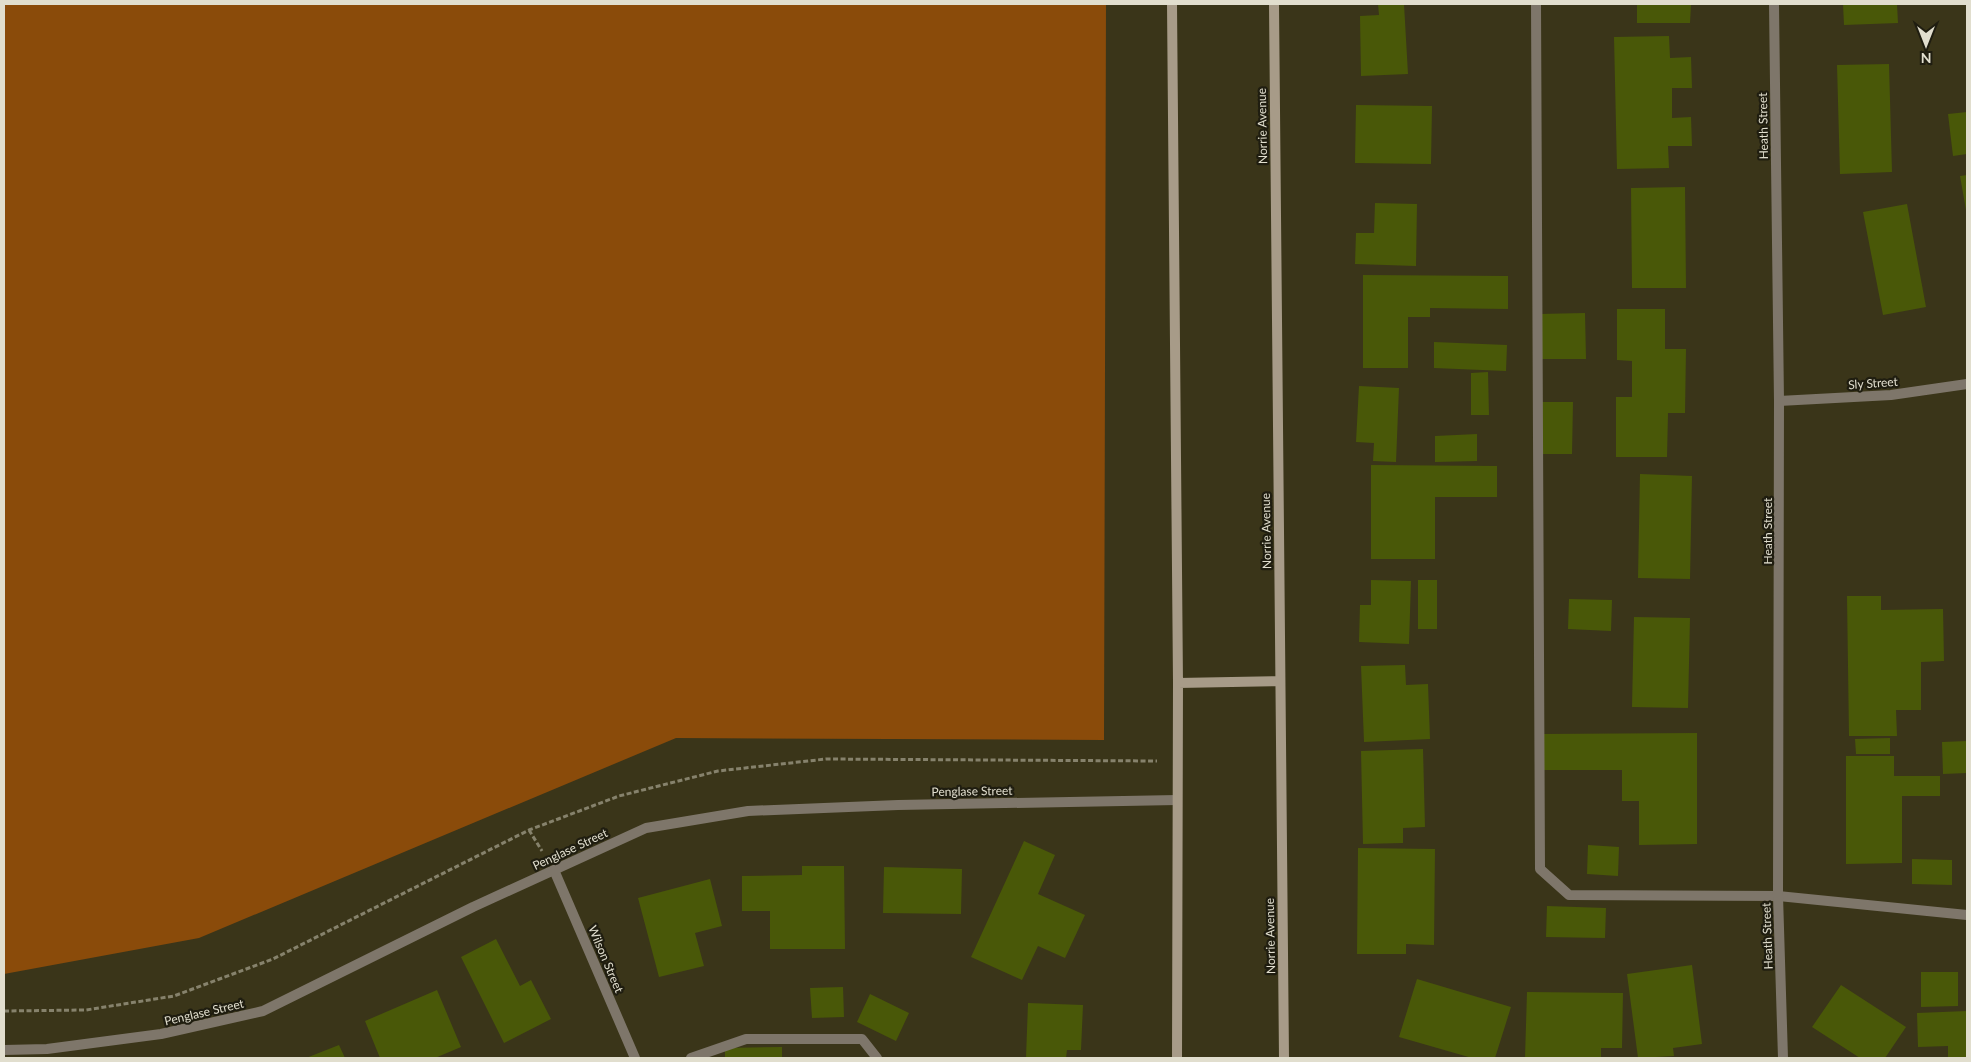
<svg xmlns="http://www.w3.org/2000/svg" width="1971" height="1062" font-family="Lato,sans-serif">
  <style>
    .green { fill: #8a4b0a }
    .building { fill: #495808 }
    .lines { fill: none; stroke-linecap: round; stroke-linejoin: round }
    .path { stroke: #86826c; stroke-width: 3; stroke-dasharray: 5 2.5; stroke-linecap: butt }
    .service { stroke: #7e766a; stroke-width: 10 }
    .minor { stroke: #7e766a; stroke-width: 10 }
    .secondary { stroke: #a79b88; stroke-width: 10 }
    .labels { text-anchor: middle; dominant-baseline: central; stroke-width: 4.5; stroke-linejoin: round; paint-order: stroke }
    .street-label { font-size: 12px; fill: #e1dece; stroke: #1f1d10 }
  </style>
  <rect width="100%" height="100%" fill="#3a3519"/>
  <path class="green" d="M4 4H1106L1104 740 676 738 199 938 4 974Z"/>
  <path class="building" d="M1378 4H1404L1408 74 1361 76 1360 16 1379 15Z
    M1637 4H1691L1690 23H1637Z
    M1843 4H1897L1898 23 1844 25Z
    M1669 36 1670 58 1691 57 1692 88H1672V118L1691 117 1692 146H1668L1669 168 1617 169 1614 37Z
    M1889 64 1892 172 1840 174 1837 65Z
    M1356 105 1432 106 1431 164 1355 163Z
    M1967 112V154L1953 156 1948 114Z
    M1967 175V210H1966L1960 176Z
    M1685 187 1686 288H1632L1631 188Z
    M1375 203 1417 204 1416 266 1355 264 1356 233H1374Z
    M1907 204 1926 307 1883 315 1863 212Z
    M1363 275 1508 276V309L1430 308V317H1408V368H1363Z
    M1617 309H1665V349H1686L1685 413H1668L1667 457H1616V397H1632V361L1617 360Z
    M1585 313 1586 359H1539V314Z
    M1434 342 1507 345 1506 371 1434 368Z
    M1488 372 1489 415H1471V373Z
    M1359 386 1399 388 1396 462 1373 461 1374 443 1356 442Z
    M1542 402H1573L1572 454H1541Z
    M1477 434V461L1435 462V436Z
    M1371 465 1497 466V497H1435V559H1371Z
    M1640 474 1692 476 1690 579 1638 578Z
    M1371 580 1411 581 1409 644 1359 642 1360 605H1371Z
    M1418 580H1437V629H1418Z
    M1847 596H1881V610L1943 609 1944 661 1921 662V710H1896L1897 736H1849Z
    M1569 599 1612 600 1611 631 1568 629Z
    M1634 617 1690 618 1688 708 1632 707Z
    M1405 665 1406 685 1428 684 1430 739 1364 742 1361 666Z
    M1697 733V844L1639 845V801H1622V770H1543L1542 734Z
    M1890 738V754H1856L1855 739Z
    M1967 741V773L1943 774 1942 742Z
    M1423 749 1425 827 1403 828V843L1363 844 1361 751Z
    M1846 756H1894V776H1940V796H1902V863L1846 864Z
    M1024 841 1055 855 1038 894 1085 915 1065 958 1038 946 1022 980 971 957Z
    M1588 845 1619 847 1618 876 1587 874Z
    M1358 848 1435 849 1434 945 1406 944V954H1357Z
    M1912 859 1952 860V885L1912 884Z
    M802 866H844L845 949H770V911H742V876L802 875Z
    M884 867 962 869 961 914 883 913Z
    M710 879 722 926 695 933 704 966 659 977 638 898Z
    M1547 906 1606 908 1605 938 1546 937Z
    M496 939 520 986 531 980 551 1019 504 1043 461 957Z
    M1692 965 1702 1044 1673 1048 1674 1056 1638 1058 1627 974Z
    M1921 972H1958V1006L1921 1007Z
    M1417 979 1511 1007 1495 1058H1472L1399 1037Z
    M1841 985 1906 1027 1885 1058H1860L1812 1027Z
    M843 987 844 1017 812 1018 810 988Z
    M437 990 461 1047 435 1058H380L365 1021Z
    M1527 992 1623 993 1622 1048H1601V1058H1525Z
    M870 994 909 1013 896 1041 857 1022Z
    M1028 1003 1083 1005 1081 1050H1067L1066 1058H1026Z
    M1967 1011V1058H1948V1046L1918 1047 1917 1013Z
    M339 1045 345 1058H306Z
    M782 1047V1058H725V1048Z"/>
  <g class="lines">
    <path class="path" d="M529 830 542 851
      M4 1011 86 1010 174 996 273 959 529 830 619 796 718 771 826 759 1157 761"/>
    <path class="service" d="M1536 4 1540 869 1569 895 1778 896 1967 915
      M691 1058 746 1039H862L877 1058"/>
    <path class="minor" d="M1774 4 1779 401 1778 896 1783 1058
      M1779 401 1891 395 1967 384
      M554 870 635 1058
      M4 1050 47 1049 161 1034 263 1011 473 907 646 828 748 811 898 805 1177 800"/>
    <path class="secondary" d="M1172 4 1178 683 1177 1058
      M1274 4 1284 1058
      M1178 683 1280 681"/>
  </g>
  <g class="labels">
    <g class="street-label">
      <text transform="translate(1262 126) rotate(-91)">Norrie Avenue</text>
      <text transform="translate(1763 126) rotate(-91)">Heath Street</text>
      <text transform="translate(1873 383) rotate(-4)">Sly Street</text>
      <text transform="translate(1266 531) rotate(-91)">Norrie Avenue</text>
      <text transform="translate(1767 531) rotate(-90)">Heath Street</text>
      <text transform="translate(972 791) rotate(-1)">Penglase Street</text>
      <text transform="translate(570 849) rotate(-25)">Penglase Street</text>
      <text transform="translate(1270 936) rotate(-91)">Norrie Avenue</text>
      <text transform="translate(1767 936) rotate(-92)">Heath Street</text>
      <text transform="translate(606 959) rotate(67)">Wilson Street</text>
      <text transform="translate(204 1012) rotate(-13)">Penglase Street</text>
    </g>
  </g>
  <rect width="1971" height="1062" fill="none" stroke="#e1dece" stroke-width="10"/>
  <g transform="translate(1926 45) rotate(180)" stroke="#1f1d10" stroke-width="4" paint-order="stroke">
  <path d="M0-4L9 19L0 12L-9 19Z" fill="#e1dece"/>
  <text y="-8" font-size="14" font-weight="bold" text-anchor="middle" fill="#e1dece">N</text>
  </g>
</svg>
